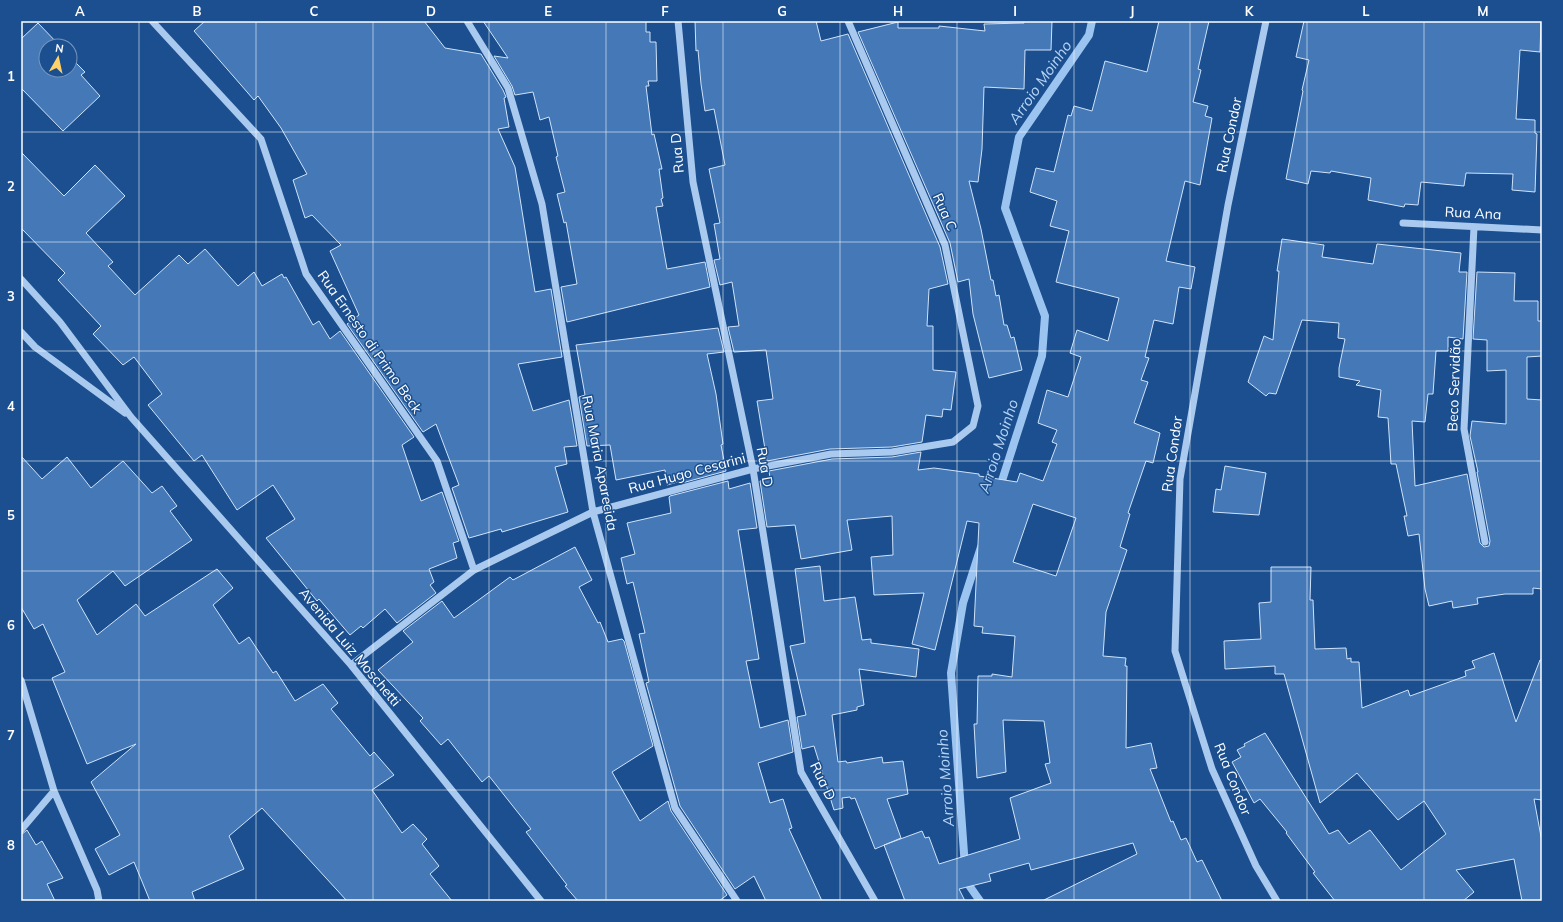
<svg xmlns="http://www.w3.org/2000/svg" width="1563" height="922" font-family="Mulish,sans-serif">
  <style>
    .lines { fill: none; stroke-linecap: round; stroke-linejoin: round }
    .stream { stroke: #9cc4f0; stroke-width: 8 }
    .building { fill: #4478b7; stroke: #cfe3fa; fill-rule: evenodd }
    .minor { stroke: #a9c9ee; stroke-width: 7 }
    .grid { fill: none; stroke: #fff; stroke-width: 1; stroke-opacity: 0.55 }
    .labels { text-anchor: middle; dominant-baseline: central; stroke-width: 3; stroke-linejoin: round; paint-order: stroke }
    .street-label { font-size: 14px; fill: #fff; stroke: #1b4f8f }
    .water-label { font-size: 15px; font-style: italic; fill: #b5d3f5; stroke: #1b4f8f }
    .neatline { fill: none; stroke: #fff; stroke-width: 1.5 }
    .grid-label { font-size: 13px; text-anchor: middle; font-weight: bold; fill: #fff }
  </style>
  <rect width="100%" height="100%" fill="#1b4f8f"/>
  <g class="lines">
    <path class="stream" d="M999 490 1042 356 1045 316 1005 208 1019 137 1089 35 1092 21
      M980 901 966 881 951 673 963 603 981 547"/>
  </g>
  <path class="building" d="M205 21H424L445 48 481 54 503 90 506 97 504 98 509 127 498 129 515 167 535 292 551 289 562 357 518 364 533 411 569 400 577 446 564 447 567 464 555 467 568 512 502 532 501 529 469 538 452 488 459 485 436 424 423 432 347 324 359 315 330 251 341 245 312 215 305 218 293 180 307 174 281 128 258 96 254 100 194 31Z
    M483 21H646V32H650V42H656L657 81H648L649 86H646L652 135 654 134 662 169H659L663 198 661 199 663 206 656 207 667 269 705 262 710 287 567 322 561 287 577 284 566 222 564 223 557 194 565 192 556 157 558 156 549 117 540 120 533 92 515 95 512 86 494 56 508 58Z
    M695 21H816L821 41 848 34 940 247 948 284 929 289 927 326H933V370L956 372 951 410 943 409 942 417 926 415 922 442 892 447 830 449 767 461 757 401 773 399 766 350 734 352 728 327 739 326 732 282 720 285 714 260 720 259 714 224 720 223 709 169 725 165 714 109 705 111 701 84 698 50 696 51Z
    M1024 21H1052L1051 50H1025L1024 89 984 87 982 149 978 182 969 181 981 229 991 280H993L996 296 999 295 1004 325H1007L1011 338 1014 337 1022 370 989 378 973 314 969 279 958 282 950 243 858 32 898 22V28H939V26L985 31 984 24 1024 23Z
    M1159 21H1209L1198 69 1201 70 1193 102 1208 106 1205 116 1212 118 1200 185 1185 181 1166 261 1195 267 1191 289 1179 287 1173 324 1154 320 1145 357 1149 358 1141 380 1148 382 1134 423 1160 433 1153 463 1146 461 1128 513 1130 514 1120 547 1127 550 1106 612 1103 656 1126 658 1125 666H1127L1126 748 1151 743 1157 768 1150 769 1171 822 1173 821 1181 840 1186 838 1197 862 1202 860 1222 901H1042L1137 854 1133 843 1031 870 1029 863 989 874 991 881 959 889 965 901H905L884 845 922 831 925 838 929 837 939 864 1020 839 1010 798 1051 783 1045 764 1050 763 1044 721 1003 720 1006 772 977 778 974 724H977L978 676H992V674L1012 677 1015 636 982 633 983 627 974 626 979 523 967 521 935 650 912 644 924 593 874 595 871 557 893 555 892 516 847 520 852 550 801 559 795 525 767 527 760 481 770 478 769 471 832 459 892 457 921 452 918 470 934 468 979 474V476L1017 482 1020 473 1043 481 1057 444 1052 442 1057 430 1038 423 1047 390 1068 397 1081 357 1070 353 1077 330 1108 341 1119 298 1056 282 1069 231 1050 226 1057 201 1030 192 1036 168 1054 172 1068 115 1071 116 1074 106 1092 111 1105 61 1147 72ZM1033 504 1076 518 1056 576 1013 562Z
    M1304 21H1541L1540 52 1520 50 1516 119 1535 120V133L1537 134 1535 192 1512 190 1513 174 1466 173 1464 186 1421 182 1418 205 1405 204 1404 207 1368 200 1371 178 1331 171 1330 173 1311 171 1308 184 1286 179 1303 91 1302 90 1309 60 1296 57Z
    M38 23 60 46H46V70H70V57L85 72 81 75 100 96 63 131 21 88V39Z
    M21 152 64 196 95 165 125 196 86 233 113 262 108 266 135 295 179 255 188 264 205 249 238 286 254 272 262 286 282 274 284 278 286 277 313 325 319 321 330 339 340 331 414 437 402 445 421 501 442 492 459 541 453 543 457 558 429 569 434 582 430 585 436 593 397 623 385 609 363 628 361 626 350 635 319 599 317 601 266 538 295 519 273 485 237 510 202 455 194 461 148 405 162 394 134 357 123 365 93 334 101 326 58 280 65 273 21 228Z
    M1282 239 1324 245 1322 257 1373 264 1377 244 1461 253 1459 272H1467L1463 339 1448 337V351H1436L1433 394H1428L1425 422 1412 421 1415 486 1467 474 1480 543 1484 547 1489 546 1490 541 1477 472H1478L1470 436 1472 421 1506 424V370L1487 371V340L1473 339 1477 272 1515 273 1514 301H1538V321H1542V356L1527 357V399L1542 400V589L1533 588V594H1505L1477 598 1478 604 1453 608 1452 601 1429 606 1425 589 1419 534 1408 536 1404 516H1407L1396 464H1391L1388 418 1378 417 1381 390 1356 385 1360 381 1339 377V368L1345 339 1338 338 1339 323 1302 320 1276 394 1269 393 1266 396 1248 382 1264 336 1273 340 1279 271H1277Z
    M718 328 724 352 707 354 716 394 723 444 721 445 726 471 682 483 681 481 667 485 665 470 616 480 610 445 587 446 579 397 585 395 576 345Z
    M21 456 42 479 67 457 91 488 123 461 152 493 162 486 177 506 170 511 192 540 125 586 113 571 77 600 97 635 136 604 145 616 217 569 233 588 213 605 239 644 249 637 273 673 276 671 295 701 323 684 338 703 331 709 370 756 374 752 394 775 372 790 402 833 413 824 427 839 422 844 439 866 430 874 452 901H347L262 808 229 836 244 869 192 892 195 901H150L134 862 109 875 95 849 120 835 91 782 136 744 87 764 52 678 65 672 43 624 34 629 21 607Z
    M1225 466 1266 473 1259 515 1213 512 1216 489 1221 490Z
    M728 481 729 489 750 483 757 528 738 530 759 659 746 661 760 728 788 720 793 752 758 763 770 803 783 799 792 828 789 829 822 901H766L754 876 735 889 680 806 646 683 649 682 639 634 645 633 633 582 627 584 621 558 635 554 627 523 671 513 669 497 670 496Z
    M575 547 592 580 579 587 598 623 600 622 608 642 622 639 624 641 653 746 612 772 640 821 668 801 671 811 727 895 719 901H578L565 886 567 885 526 832 531 829 489 776 482 782 448 739 441 745 420 721 423 718 378 670 413 642 403 631 442 601 454 618 510 577 513 580Z
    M820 566 824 601 855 597 862 640 871 639V643L919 649 916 677 859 669 864 705 857 707V710L832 715 838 762 846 761 847 763 882 757 883 763 903 761 908 794 887 799 901 838 875 849 855 798 851 799 850 797 842 798 843 808 834 810 814 746 802 749 797 717 806 715 790 646 805 643 795 569Z
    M1271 567H1311L1310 600H1313L1315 649 1346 648 1347 659 1351 658V662H1359L1362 708 1408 690 1410 696 1466 676 1465 671 1475 668 1472 661 1494 653 1516 722 1540 660H1542V800L1534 799 1542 842V901H1522L1514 859 1456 870 1474 892 1463 901H1335L1313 873 1315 872 1286 833 1287 832 1260 799 1254 803 1232 762 1241 757 1237 750 1245 746 1244 744 1265 733 1329 834 1338 830 1349 844 1370 830 1401 870 1446 834 1424 801 1398 820 1357 773 1320 803 1284 674H1275V666L1225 669 1224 641 1261 639 1259 603 1271 602Z
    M27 830 36 845 42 841 63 878 47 884 55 901H21V835Z"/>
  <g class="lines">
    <path class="minor" d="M152 21 261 139 306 274 437 461 474 570
      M467 21 508 88 542 204 593 512 675 808 737 901
      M678 21 693 182 753 469 801 772 875 901
      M1266 21 1228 205 1180 479 1175 651 1212 769 1256 866 1277 901
      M1403 223 1542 230
      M1474 227 1464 429 1485 542
      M21 279 60 322 131 417 351 665 541 901
      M21 332 35 347 125 413
      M351 665 474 570 593 512 753 469 831 454 892 452 953 442 973 426 978 406 945 245 848 21
      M21 680 54 791 97 890 99 901
      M21 830 54 791"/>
  </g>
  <path class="grid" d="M139 21V901M256 21V901M373 21V901M489 21V901M606 21V901M723 21V901M840 21V901M957 21V901M1074 21V901M1190 21V901M1307 21V901M1424 21V901M21 132H1542M21 242H1542M21 351H1542M21 461H1542M21 571H1542M21 680H1542M21 790H1542"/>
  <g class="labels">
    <g class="street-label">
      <text transform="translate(1229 135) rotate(-78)">Rua Condor</text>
      <text transform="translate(677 153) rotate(-95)">Rua D</text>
      <text transform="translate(945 212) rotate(66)">Rua C</text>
      <text transform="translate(1473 213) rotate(3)">Rua Ana</text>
      <text transform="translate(370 342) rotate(55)">Rua Ernesto di Primo Beck</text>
      <text transform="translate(1454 385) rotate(-88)">Beco Servidão</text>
      <text transform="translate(1172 454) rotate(-82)">Rua Condor</text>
      <text transform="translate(600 463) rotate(79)">Rua Maria Aparecida</text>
      <text transform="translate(765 467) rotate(80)">Rua D</text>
      <text transform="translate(687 473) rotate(-15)">Rua Hugo Cesarini</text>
      <text transform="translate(350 647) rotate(50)">Avenida Luiz Moschetti</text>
      <text transform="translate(1233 779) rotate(68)">Rua Condor</text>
      <text transform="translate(823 781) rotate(64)">Rua D</text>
    </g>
    <g class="water-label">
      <text transform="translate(1040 82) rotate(-55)">Arroio Moinho</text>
      <text transform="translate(998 446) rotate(-72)">Arroio Moinho</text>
      <text transform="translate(945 778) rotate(-94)">Arroio Moinho</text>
    </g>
  </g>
  <rect width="1563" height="922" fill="none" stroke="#1b4f8f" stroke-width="44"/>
  <g transform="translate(58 58) rotate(9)"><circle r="19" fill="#1b4f8f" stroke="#7695bc"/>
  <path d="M0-3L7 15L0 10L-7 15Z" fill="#ffd166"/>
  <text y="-6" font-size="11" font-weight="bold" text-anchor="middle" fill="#ffffff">N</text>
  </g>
  <rect x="22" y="22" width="1519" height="878" class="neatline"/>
  <g class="grid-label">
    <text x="80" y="16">A</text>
    <text x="197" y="16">B</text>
    <text x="314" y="16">C</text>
    <text x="431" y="16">D</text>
    <text x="548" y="16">E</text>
    <text x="665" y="16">F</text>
    <text x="782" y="16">G</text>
    <text x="898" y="16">H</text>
    <text x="1015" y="16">I</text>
    <text x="1132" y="16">J</text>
    <text x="1249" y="16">K</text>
    <text x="1366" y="16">L</text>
    <text x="1483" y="16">M</text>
    <text x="11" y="81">1</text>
    <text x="11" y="191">2</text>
    <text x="11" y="301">3</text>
    <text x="11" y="411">4</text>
    <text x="11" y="520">5</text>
    <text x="11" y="630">6</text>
    <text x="11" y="740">7</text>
    <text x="11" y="850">8</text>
  </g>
</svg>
